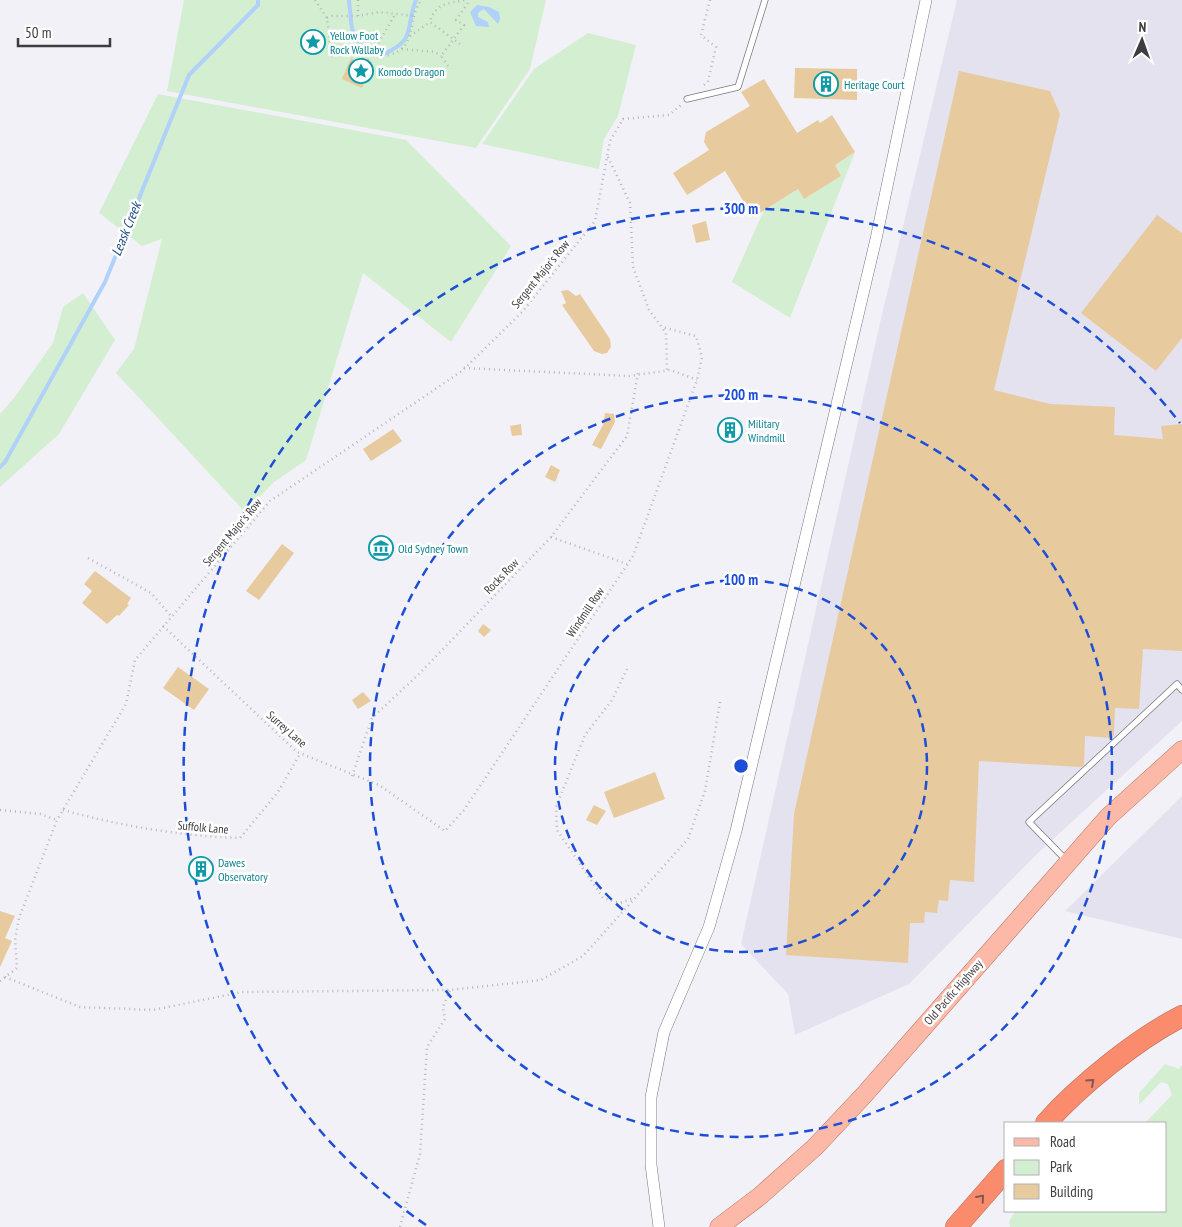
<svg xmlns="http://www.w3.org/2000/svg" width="1182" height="1227" font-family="'PT Sans Narrow',sans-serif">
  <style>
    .built { fill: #e4e2ef }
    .green { fill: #d4eed1 }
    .water { fill: #b0d1fa }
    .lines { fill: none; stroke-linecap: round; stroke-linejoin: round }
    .stream { stroke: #b0d1fa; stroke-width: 4 }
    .building { fill: #e7ca9d }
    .service-casing { stroke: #78777c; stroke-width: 7 }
    .minor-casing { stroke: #78777c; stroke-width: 12 }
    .primary-casing { stroke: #b8705c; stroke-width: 19 }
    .motorway-casing { stroke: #b8705c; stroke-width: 22 }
    .path { stroke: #b7b7bb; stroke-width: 2.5; stroke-dasharray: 1 4; stroke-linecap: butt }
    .service { stroke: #fff; stroke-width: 5.5 }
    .minor { stroke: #fff; stroke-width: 11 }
    .primary { stroke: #fcb9a7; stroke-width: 18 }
    .motorway { stroke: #fa8b6c; stroke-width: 21 }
    .oneway { stroke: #7f584f }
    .ring { fill: none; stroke: #1d4ed8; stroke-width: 2.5; stroke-dasharray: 9 6 }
    .labels { text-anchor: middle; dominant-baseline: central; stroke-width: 5; stroke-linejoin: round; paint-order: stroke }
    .culture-label { font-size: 12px; fill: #0d838f; stroke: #fff; text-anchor: start }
    .street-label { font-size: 12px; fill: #3d3d3f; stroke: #fff }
    .water-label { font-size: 14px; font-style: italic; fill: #265083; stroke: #fff }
    .centre { fill: #1d4ed8; stroke: #fff; stroke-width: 2.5 }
    .ring-label { font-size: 15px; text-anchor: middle; font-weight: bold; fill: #1d4ed8; stroke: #fff; stroke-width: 5; stroke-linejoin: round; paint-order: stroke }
  </style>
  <rect width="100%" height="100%" fill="#f2f1f7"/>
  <path class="built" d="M957 0H1182V721L1038 853 909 984 795 1035 788 994 741 944 880 323Z
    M1182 796V939L1065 911Z"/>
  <path class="green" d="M184 0H546L530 69 476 148 167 91Z
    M588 33 636 45 618 116 604 139 599 169 482 144 534 69Z
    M158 94 406 140 511 246 451 342 363 273 306 460 274 482 245 512 116 373 134 349 162 239 142 246 99 213Z
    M855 152 790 318 732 282 764 210 798 189 804 199 841 176 835 165Z
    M83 293 115 340 59 434 0 487V414L14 398 53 343 63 307Z
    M1165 1064 1179 1069 1182 1065V1227H1010L1009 1222 1015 1211H1166V1123H1145L1172 1095 1168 1084 1161 1082 1139 1105V1093Z"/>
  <path class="water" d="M477 5 489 7 499 12 500 19 498 24 484 9 478 13V17L488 22 489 27 476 26 470 12Z"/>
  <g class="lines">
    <path class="stream" d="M349 1C353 32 348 46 382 55 418 39 404 30 416 0
      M0 467 5 462 105 282 189 75 258 5V0"/>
  </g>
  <path class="building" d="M362 57 372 62 362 88 342 79 351 58 360 62Z
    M795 68 857 69V100L794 98Z
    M959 71 1050 91 1060 114 994 390 1050 404 1115 407 1114 435 1163 439 1161 426 1182 424V651L1143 649 1139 709 1115 708 1114 736 1112 738 1085 736 1084 765 1081 767 979 761 974 882 950 880 948 901 939 900 937 913 925 912 924 923H910L908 963 786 955 794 814Z
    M764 79 797 133 818 120 820 123 832 115 855 152 835 165 841 176 804 199 798 189 753 217 725 171 687 195 673 173 709 150 704 142 706 132 750 106 741 92Z
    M1157 215 1182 233V338L1156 371 1081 313Z
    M706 221 710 240 696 243 692 225Z
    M568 290 576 296 580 294 610 339 611 347 607 353 602 354 594 351 562 305 566 303 561 291Z
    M605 413 614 414 615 422 601 449 592 445 603 425Z
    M723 430a7 7 0 1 1 14 0a7 7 0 1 1-14 0Z
    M521 424 522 435 512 436 510 426Z
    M393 429 402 441 371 461 363 449Z
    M551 465 560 470 555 482 545 477Z
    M282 544 294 553 259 600 246 591Z
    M95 571 131 598 127 604 129 605 119 616 117 615 107 624 82 603 92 591 84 584Z
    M483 624 491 630 484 637 478 631Z
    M178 667 209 689 194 710 163 688Z
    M363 692 371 701 358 709 352 700Z
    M655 772 665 799 614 818 604 792Z
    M594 805 606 811 597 825 586 820Z
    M0 911 15 916 5 938 12 941 0 967Z"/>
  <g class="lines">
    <defs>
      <path id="service" d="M687 99 738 87 765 0
        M1066 860 1029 822 1177 684 1182 690"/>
      <path id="minor" d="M659 1227 651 1165V1097L664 1032 709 927 736 831 876 239 926 0"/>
      <path id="primary" d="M719 1227 760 1196 815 1147 864 1095 1108 817 1182 750"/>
      <path id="motorway" d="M1046 1123C1080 1085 1137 1039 1182 1016
        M956 1227 1006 1170"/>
    </defs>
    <use href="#service" class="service-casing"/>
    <use href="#minor" class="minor-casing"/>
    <use href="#primary" class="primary-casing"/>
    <use href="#motorway" class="motorway-casing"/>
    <path class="path" d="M315 0 327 18 332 61
      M358 0V16L379 12 415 16
      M327 18 332 16H358
      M410 36 430 22
      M460 44 430 22C434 4 449 3 466 0
      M402 49 435 52 441 56
      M373 55C380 57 385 56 392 54 418 46 407 15 422 0
      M368 60 396 13
      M448 66 441 56 464 25 456 20 470 0
      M704 85 708 81 716 47 701 35 710 0
      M608 157 630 203 633 267 649 310 666 333 667 370
      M464 368 629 376 671 370 697 380
      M551 537 627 564
      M88 558 151 593 171 616
      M163 626 297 752 379 785 445 831 464 810 633 556 697 380 702 357 696 336 662 327
      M627 669 612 700 585 735 556 807 557 830 603 898 620 903 634 898
      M352 776 372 718 419 674 551 537 627 436 638 373
      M0 810 40 814 57 820
      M63 810C121 826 180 836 240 838L278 792 300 754
      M5 977 80 1007 153 1010 242 992 450 990 541 980 583 956 688 839 705 791 720 702
      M0 981 17 968 15 940 19 918 57 820 126 704 135 660 270 501 462 371 523 311 595 221 610 141 623 119 669 115 681 105
      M400 1227 420 1154 427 1047 445 1019 443 1007 450 990"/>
    <use href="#service" class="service"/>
    <use href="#minor" class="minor"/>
    <use href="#primary" class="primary"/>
    <use href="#motorway" class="motorway"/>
  </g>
  <defs><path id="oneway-chevron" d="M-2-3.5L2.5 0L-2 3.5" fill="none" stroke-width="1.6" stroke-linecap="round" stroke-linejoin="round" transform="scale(1.25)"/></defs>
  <g class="oneway">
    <use href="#oneway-chevron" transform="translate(1091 1082) rotate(-42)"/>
    <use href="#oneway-chevron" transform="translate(981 1198) rotate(-49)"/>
  </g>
  <g class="ring">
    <circle cx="741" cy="766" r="186"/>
    <circle cx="741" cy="766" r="371"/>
    <path d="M426 1225A557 557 0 1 1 1180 423"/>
  </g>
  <defs>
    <symbol id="sight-ring" viewBox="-11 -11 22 22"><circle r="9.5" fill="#fff" stroke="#0f9aa8" stroke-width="1.5"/><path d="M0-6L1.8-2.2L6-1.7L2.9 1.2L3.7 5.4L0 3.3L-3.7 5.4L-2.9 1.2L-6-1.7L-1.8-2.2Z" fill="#0f9aa8"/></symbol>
    <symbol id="building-ring" viewBox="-11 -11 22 22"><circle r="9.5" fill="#fff" stroke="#0f9aa8" stroke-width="1.5"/><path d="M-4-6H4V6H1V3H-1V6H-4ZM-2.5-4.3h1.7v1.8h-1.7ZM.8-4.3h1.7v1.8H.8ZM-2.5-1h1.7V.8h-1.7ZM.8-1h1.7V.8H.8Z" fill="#0f9aa8"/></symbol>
    <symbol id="museum-ring" viewBox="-11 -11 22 22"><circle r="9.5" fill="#fff" stroke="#0f9aa8" stroke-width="1.5"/><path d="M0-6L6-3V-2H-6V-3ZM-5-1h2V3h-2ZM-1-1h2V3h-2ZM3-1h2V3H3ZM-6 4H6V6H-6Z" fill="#0f9aa8"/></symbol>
  </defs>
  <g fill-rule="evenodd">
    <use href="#sight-ring" x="299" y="28" width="28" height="28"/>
    <use href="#sight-ring" x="347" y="57" width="28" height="28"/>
    <use href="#building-ring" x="812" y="70" width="28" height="28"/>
    <use href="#building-ring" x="716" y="416" width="28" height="28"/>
    <use href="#museum-ring" x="367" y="534" width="28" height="28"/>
    <use href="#building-ring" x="187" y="855" width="28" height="28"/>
  </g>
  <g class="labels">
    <g class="culture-label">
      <text x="330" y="35">Yellow Foot<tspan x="330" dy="14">Rock Wallaby</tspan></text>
      <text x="378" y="71">Komodo Dragon</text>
      <text x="844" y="84">Heritage Court</text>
      <text x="748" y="423">Military<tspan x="748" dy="14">Windmill</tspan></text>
      <text x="398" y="548">Old Sydney Town</text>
      <text x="218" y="862">Dawes<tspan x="218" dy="14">Observatory</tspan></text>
    </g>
    <g class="street-label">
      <text transform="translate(540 274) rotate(-51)">Sergent Major's Row</text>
      <text transform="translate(232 532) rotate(-50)">Sergent Major's Row</text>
      <text transform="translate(501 576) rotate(-46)">Rocks Row</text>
      <text transform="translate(585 612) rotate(-56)">Windmill Row</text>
      <text transform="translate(287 729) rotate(41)">Surrey Lane</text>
      <text transform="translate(203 827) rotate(5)">Suffolk Lane</text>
      <text transform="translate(953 992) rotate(-49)">Old Pacific Highway</text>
    </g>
    <g class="water-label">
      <text transform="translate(126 229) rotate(-68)">Leask Creek</text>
    </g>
  </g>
  <circle cx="741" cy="766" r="8" class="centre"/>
  <g class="ring-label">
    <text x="741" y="214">300 m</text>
    <text x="741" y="400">200 m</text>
    <text x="741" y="585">100 m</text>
  </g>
  <rect x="1004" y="1122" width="162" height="90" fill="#ffffff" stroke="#b1b1b2"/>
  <rect x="1014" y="1138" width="25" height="8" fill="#fcb9a7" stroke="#b1b1b2"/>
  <text x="1050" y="1147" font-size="15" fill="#3d3d3f">Road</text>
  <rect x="1014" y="1160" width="25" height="15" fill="#d4eed1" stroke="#b1b1b2"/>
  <text x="1050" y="1172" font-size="15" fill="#3d3d3f">Park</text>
  <rect x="1014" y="1184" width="25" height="15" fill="#e7ca9d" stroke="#b1b1b2"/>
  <text x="1050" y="1197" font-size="15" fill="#3d3d3f">Building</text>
  <g transform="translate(1142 40) rotate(2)" stroke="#ffffff" stroke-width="4" paint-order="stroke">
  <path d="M0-4L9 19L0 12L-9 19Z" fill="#3d3d3f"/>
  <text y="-8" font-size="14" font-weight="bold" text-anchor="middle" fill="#3d3d3f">N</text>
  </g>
  <path d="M18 38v8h92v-8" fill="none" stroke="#3d3d3f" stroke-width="2.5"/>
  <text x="25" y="38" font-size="15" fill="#3d3d3f" stroke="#ffffff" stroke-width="4" paint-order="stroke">50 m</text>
</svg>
